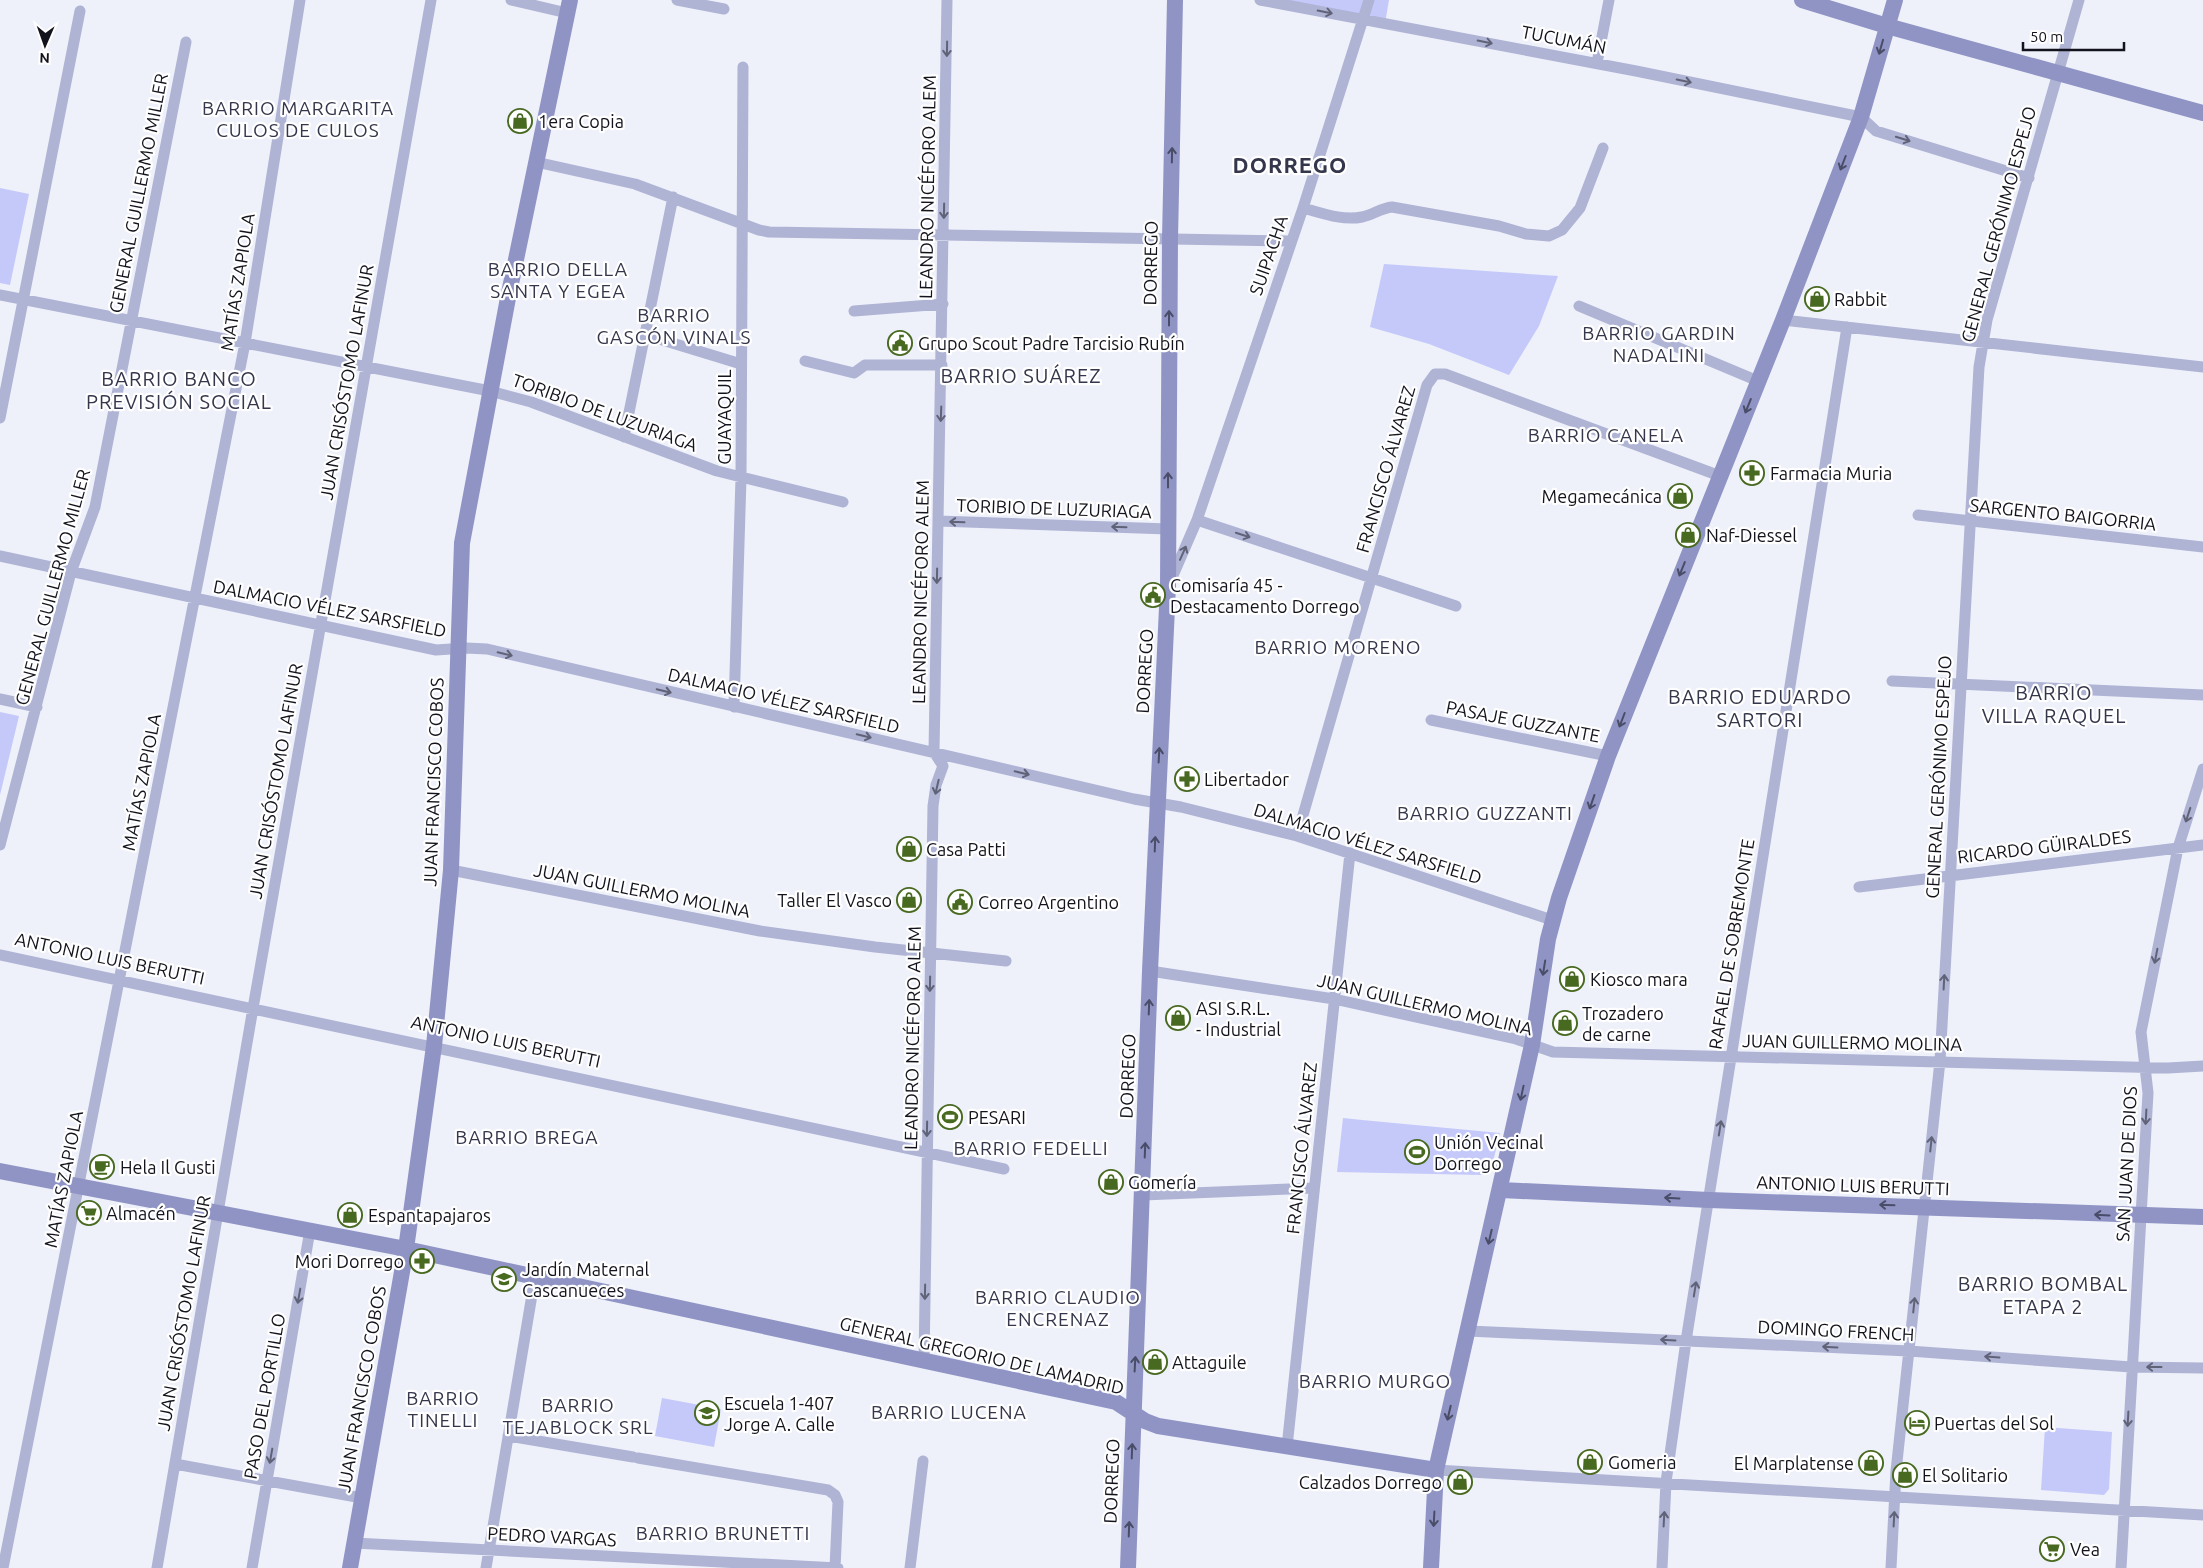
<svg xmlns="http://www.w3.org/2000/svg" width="2203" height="1568" font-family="Ubuntu,sans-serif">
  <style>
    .green { fill: #c4c9fa }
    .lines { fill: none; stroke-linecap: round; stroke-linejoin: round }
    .street { stroke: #afb3d4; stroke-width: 11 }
    .secondary { stroke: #8f94c5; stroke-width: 16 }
    .oneway { stroke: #606378 }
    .oneway2 { stroke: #4a4d68 }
    .labels { text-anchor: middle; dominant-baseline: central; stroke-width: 4.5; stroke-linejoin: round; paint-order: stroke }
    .street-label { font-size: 18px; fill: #12131c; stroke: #fff }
    .poi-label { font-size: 18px; fill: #12131c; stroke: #fff; text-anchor: start }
    .neighbourhood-label { font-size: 19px; letter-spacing: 1px; fill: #34364b; stroke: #fff }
    .quarter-label { font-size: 20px; letter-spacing: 1px; fill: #34364b; stroke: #fff }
    .district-label { font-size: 22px; font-weight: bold; letter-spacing: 1px; fill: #34364b; stroke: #fff }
  </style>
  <rect width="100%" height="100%" fill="#eef0fa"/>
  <path class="green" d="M1260 0H1389L1385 23Z
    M0 188 29 194 10 285 0 283Z
    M1384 264 1558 276 1539 326 1509 375 1429 344 1370 327Z
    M0 712 19 716 0 795Z
    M1343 1118 1362 1120 1500 1133 1491 1170 1482 1175 1337 1172Z
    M662 1398 721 1409 714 1447 655 1436Z
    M2045 1427 2112 1432 2109 1489 2104 1495 2041 1490Z"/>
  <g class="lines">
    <path class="street" d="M511 0 567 13
      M677 0 724 9
      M1260 0 1636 71 1861 117 1876 131 2029 178
      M1597 63 1609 0
      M536 162 635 184 759 230 769 232 1291 241
      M1303 208C1322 213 1342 221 1362 217 1373 215 1381 208 1392 207L1499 226 1526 234 1549 236 1562 230 1580 208 1603 148
      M0 295 490 391 531 402 717 471 843 502
      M1579 306 1758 381
      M854 311 943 304
      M1783 320 2203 367
      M646 335 741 364
      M805 361 854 373 865 365H942
      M0 418 80 11
      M624 437 673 197
      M1918 515 2203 547
      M1197 520 1456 606
      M938 521 1168 529
      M0 556 436 650 466 648 487 649 1134 799 1181 807 1297 836 1552 920
      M1171 580 1197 520 1303 208 1369 0
      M1892 681 2203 695
      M0 699 37 707
      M734 707 741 478 743 67
      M1431 720 1608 756
      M1297 836 1427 385 1435 374H1445L1720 476
      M0 845 71 572 95 507 186 42
      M451 870 760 931 875 947 1006 961
      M1859 887 2203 845
      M0 955 1004 1169
      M1150 971 1334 999 1516 1039 1553 1052 2168 1068 2203 1066
      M1143 1195 1314 1188
      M1468 1331 1909 1351 2131 1367 2203 1368
      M924 1361 933 806 936 785 943 766 934 752 947 0
      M508 1436 633 1457
      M1287 1447 1350 853
      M638 1458 828 1490 835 1495 838 1502 835 1568
      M175 1464 362 1498
      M1436 1470 2203 1515
      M354 1543 838 1568
      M3 1568 245 343 300 0
      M157 1568 253 1008 431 0
      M252 1568 310 1230
      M486 1568 535 1277
      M910 1568 923 1461
      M1662 1568 1666 1482 1686 1341 1847 327
      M1891 1568 1896 1471 1940 1061 1979 367 1987 320 2079 0
      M2121 1568 2148 1093 2141 1032 2178 848 2203 769"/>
    <path class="secondary" d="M1802 0 1887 26 2203 113
      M0 1171 406 1249 1116 1402 1145 1421 1158 1426 1436 1470
      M1501 1190 1709 1200 2203 1217
      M350 1568 406 1249 434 1046 451 870 462 543 508 298 570 0
      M1128 1568 1150 971 1168 586 1170 239 1175 0
      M1431 1568 1436 1470 1532 1045 1548 939 1559 898 1608 756 1783 320 1861 117 1895 0"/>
  </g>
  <defs><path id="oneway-shaft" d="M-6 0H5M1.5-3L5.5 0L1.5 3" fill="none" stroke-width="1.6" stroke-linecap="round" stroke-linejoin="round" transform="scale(1.25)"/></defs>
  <g class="oneway">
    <use href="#oneway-shaft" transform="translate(1325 12) rotate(11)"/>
    <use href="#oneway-shaft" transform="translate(1485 42) rotate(11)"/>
    <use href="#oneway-shaft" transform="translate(947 49) rotate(91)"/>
    <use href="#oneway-shaft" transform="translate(1684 81) rotate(12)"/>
    <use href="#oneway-shaft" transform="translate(1903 139) rotate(17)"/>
    <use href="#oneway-shaft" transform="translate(944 211) rotate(91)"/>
    <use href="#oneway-shaft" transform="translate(941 414) rotate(92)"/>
    <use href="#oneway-shaft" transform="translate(957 522) rotate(-178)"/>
    <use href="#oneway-shaft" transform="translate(1119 527) rotate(-178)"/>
    <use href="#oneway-shaft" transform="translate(1243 535) rotate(18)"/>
    <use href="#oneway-shaft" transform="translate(1183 553) rotate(-66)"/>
    <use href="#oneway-shaft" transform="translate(937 576) rotate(91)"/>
    <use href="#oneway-shaft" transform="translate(505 654) rotate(13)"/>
    <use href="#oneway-shaft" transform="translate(664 691) rotate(13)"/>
    <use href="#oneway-shaft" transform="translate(864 736) rotate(13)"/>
    <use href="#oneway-shaft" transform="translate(1022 773) rotate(13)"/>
    <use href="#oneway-shaft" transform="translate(937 787) rotate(103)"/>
    <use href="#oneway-shaft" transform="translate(2188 815) rotate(108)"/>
    <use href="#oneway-shaft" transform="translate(2156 956) rotate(101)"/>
    <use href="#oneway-shaft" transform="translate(1944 982) rotate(-87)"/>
    <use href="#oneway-shaft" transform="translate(930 984) rotate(91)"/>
    <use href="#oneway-shaft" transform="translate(2146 1117) rotate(93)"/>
    <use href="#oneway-shaft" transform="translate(1720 1128) rotate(-81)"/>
    <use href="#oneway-shaft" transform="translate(927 1129) rotate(91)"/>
    <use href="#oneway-shaft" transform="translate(1931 1144) rotate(-84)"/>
    <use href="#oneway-shaft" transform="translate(1695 1289) rotate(-81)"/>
    <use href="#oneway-shaft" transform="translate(925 1292) rotate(91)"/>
    <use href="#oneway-shaft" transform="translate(299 1296) rotate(100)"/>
    <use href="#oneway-shaft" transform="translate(1914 1305) rotate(-84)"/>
    <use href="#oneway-shaft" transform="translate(1668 1340) rotate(-177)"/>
    <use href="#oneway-shaft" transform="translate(1830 1347) rotate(-177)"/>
    <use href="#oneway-shaft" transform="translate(1992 1357) rotate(-176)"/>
    <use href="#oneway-shaft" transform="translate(2154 1367) rotate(-180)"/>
    <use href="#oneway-shaft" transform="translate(2128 1419) rotate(93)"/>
    <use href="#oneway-shaft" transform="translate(271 1456) rotate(100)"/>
    <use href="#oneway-shaft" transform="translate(1664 1519) rotate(-87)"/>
    <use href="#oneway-shaft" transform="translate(1894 1519) rotate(-87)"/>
  </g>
  <g class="oneway2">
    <use href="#oneway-shaft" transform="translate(1881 47) rotate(106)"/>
    <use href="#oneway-shaft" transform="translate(1172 155) rotate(-89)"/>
    <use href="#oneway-shaft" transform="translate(1843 163) rotate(111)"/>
    <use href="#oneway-shaft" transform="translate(1169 318) rotate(-90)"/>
    <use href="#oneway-shaft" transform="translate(1748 406) rotate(112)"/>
    <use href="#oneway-shaft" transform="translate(1168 480) rotate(-90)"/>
    <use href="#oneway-shaft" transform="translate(1682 569) rotate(112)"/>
    <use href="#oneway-shaft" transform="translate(1622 720) rotate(111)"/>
    <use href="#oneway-shaft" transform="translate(1159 755) rotate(-87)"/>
    <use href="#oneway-shaft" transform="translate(1592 802) rotate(109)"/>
    <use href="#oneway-shaft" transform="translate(1155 844) rotate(-88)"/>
    <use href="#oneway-shaft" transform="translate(1544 968) rotate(99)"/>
    <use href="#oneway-shaft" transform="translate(1149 1007) rotate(-88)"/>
    <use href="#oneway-shaft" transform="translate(1522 1093) rotate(102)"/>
    <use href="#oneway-shaft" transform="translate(1145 1150) rotate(-88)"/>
    <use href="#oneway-shaft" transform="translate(1672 1198) rotate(-177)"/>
    <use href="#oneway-shaft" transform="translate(1887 1205) rotate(-178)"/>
    <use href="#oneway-shaft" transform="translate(2102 1215) rotate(-177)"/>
    <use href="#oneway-shaft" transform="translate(1490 1237) rotate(103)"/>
    <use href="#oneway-shaft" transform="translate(1135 1364) rotate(-87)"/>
    <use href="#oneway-shaft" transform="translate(1449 1413) rotate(103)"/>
    <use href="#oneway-shaft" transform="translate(1132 1451) rotate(-88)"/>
    <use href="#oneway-shaft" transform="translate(1434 1519) rotate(93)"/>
    <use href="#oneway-shaft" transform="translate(1129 1529) rotate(-88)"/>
  </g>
  <defs>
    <symbol id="shop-ring" viewBox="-11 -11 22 22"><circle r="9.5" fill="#fff" stroke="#486920" stroke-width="1.5"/><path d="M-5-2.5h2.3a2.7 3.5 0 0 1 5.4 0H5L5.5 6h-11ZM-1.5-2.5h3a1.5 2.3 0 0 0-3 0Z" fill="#486920"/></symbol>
    <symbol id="civic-ring" viewBox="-11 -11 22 22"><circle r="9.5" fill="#fff" stroke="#486920" stroke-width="1.5"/><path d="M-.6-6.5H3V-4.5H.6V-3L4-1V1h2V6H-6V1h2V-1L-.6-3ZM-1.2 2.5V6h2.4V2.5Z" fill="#486920"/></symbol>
    <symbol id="pharmacy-ring" viewBox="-11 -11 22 22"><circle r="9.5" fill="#fff" stroke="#486920" stroke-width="1.5"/><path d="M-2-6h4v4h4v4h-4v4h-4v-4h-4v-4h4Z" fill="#486920"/></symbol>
    <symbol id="stadium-ring" viewBox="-11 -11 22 22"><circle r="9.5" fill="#fff" stroke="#486920" stroke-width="1.5"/><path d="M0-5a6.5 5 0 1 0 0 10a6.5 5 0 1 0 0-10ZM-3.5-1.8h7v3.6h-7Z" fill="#486920"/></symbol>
    <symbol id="cafe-ring" viewBox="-11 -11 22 22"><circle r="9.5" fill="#fff" stroke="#486920" stroke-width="1.5"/><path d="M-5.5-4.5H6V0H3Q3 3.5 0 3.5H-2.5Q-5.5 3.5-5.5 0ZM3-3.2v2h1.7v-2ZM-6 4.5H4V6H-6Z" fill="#486920"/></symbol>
    <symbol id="supermarket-ring" viewBox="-11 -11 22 22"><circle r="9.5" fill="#fff" stroke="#486920" stroke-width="1.5"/><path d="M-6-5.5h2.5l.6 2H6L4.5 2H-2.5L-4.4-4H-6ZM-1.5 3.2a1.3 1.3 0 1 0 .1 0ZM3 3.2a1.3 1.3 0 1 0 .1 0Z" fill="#486920"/></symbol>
    <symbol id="school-ring" viewBox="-11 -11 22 22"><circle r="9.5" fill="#fff" stroke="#486920" stroke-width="1.5"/><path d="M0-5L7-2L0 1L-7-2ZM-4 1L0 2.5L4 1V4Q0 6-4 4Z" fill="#486920"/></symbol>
    <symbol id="hotel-ring" viewBox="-11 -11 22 22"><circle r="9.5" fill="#fff" stroke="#486920" stroke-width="1.5"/><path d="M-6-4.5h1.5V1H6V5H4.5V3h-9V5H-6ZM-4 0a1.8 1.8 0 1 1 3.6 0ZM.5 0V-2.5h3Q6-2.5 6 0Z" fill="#486920"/></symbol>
  </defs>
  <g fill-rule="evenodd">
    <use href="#shop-ring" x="506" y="107" width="28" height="28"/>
    <use href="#shop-ring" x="1803" y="285" width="28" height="28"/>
    <use href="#civic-ring" x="886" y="329" width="28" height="28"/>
    <use href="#pharmacy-ring" x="1738" y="459" width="28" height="28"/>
    <use href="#shop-ring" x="1666" y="482" width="28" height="28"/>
    <use href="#shop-ring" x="1674" y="521" width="28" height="28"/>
    <use href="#civic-ring" x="1139" y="581" width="28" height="28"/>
    <use href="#pharmacy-ring" x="1173" y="765" width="28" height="28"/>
    <use href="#shop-ring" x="895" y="835" width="28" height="28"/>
    <use href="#shop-ring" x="895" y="886" width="28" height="28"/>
    <use href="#civic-ring" x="946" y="888" width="28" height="28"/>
    <use href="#shop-ring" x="1558" y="965" width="28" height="28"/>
    <use href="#shop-ring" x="1164" y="1004" width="28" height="28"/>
    <use href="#shop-ring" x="1551" y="1009" width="28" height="28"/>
    <use href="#stadium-ring" x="936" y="1103" width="28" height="28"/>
    <use href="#stadium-ring" x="1403" y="1138" width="28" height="28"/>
    <use href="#cafe-ring" x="88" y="1153" width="28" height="28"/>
    <use href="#shop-ring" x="1097" y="1168" width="28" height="28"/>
    <use href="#supermarket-ring" x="75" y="1199" width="28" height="28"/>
    <use href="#shop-ring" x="336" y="1201" width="28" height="28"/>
    <use href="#pharmacy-ring" x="408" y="1247" width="28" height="28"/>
    <use href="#school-ring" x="490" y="1265" width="28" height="28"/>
    <use href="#shop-ring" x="1141" y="1348" width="28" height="28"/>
    <use href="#school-ring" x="693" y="1399" width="28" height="28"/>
    <use href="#hotel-ring" x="1903" y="1409" width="28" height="28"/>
    <use href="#shop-ring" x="1576" y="1448" width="28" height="28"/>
    <use href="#shop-ring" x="1857" y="1449" width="28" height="28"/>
    <use href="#shop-ring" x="1891" y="1461" width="28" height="28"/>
    <use href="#shop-ring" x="1446" y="1468" width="28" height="28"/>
    <use href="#supermarket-ring" x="2038" y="1535" width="28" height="28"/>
  </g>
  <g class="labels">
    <g class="street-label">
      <text transform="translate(1564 39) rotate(11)">TUCUMÁN</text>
      <text transform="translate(927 187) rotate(-89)">LEANDRO NICÉFORO ALEM</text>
      <text transform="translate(138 193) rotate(-79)">GENERAL GUILLERMO MILLER</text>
      <text transform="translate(1998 224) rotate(-75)">GENERAL GERÓNIMO ESPEJO</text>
      <text transform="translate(1268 255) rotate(-71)">SUIPACHA</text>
      <text transform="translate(1150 263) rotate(-89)">DORREGO</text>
      <text transform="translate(237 282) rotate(-81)">MATÍAS ZAPIOLA</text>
      <text transform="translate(346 382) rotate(-80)">JUAN CRISÓSTOMO LAFINUR</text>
      <text transform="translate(605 412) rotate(20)">TORIBIO DE LUZURIAGA</text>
      <text transform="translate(724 417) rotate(-90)">GUAYAQUIL</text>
      <text transform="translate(1385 469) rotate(-74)">FRANCISCO ÁLVAREZ</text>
      <text transform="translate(1054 508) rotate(2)">TORIBIO DE LUZURIAGA</text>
      <text transform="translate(2063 514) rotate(6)">SARGENTO BAIGORRIA</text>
      <text transform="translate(52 587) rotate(-75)">GENERAL GUILLERMO MILLER</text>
      <text transform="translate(920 592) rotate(-89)">LEANDRO NICÉFORO ALEM</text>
      <text transform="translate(330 608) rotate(11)">DALMACIO VÉLEZ SARSFIELD</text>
      <text transform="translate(1144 671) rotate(-87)">DORREGO</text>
      <text transform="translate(784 700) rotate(13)">DALMACIO VÉLEZ SARSFIELD</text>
      <text transform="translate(1523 721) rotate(11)">PASAJE GUZZANTE</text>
      <text transform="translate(1938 777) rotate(-87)">GENERAL GERÓNIMO ESPEJO</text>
      <text transform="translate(275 781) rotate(-80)">JUAN CRISÓSTOMO LAFINUR</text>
      <text transform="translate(141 782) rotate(-79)">MATÍAS ZAPIOLA</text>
      <text transform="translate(433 782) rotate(-88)">JUAN FRANCISCO COBOS</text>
      <text transform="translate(1368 843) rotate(17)">DALMACIO VÉLEZ SARSFIELD</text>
      <text transform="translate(2044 846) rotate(-7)">RICARDO GÜIRALDES</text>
      <text transform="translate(642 890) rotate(11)">JUAN GUILLERMO MOLINA</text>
      <text transform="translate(1731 944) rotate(-81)">RAFAEL DE SOBREMONTE</text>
      <text transform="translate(110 958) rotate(12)">ANTONIO LUIS BERUTTI</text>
      <text transform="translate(1425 1004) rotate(13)">JUAN GUILLERMO MOLINA</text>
      <text transform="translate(912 1038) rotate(-89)">LEANDRO NICÉFORO ALEM</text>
      <text transform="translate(506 1041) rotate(12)">ANTONIO LUIS BERUTTI</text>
      <text transform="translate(1852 1042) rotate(1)">JUAN GUILLERMO MOLINA</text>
      <text transform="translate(1127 1076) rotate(-88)">DORREGO</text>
      <text transform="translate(1301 1148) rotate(-84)">FRANCISCO ÁLVAREZ</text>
      <text transform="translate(2126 1164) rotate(-87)">SAN JUAN DE DIOS</text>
      <text transform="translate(63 1179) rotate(-79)">MATÍAS ZAPIOLA</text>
      <text transform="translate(1853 1185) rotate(2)">ANTONIO LUIS BERUTTI</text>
      <text transform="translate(183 1313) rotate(-80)">JUAN CRISÓSTOMO LAFINUR</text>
      <text transform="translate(1836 1330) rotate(3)">DOMINGO FRENCH</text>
      <text transform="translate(982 1355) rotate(13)">GENERAL GREGORIO DE LAMADRID</text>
      <text transform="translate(361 1389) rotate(-80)">JUAN FRANCISCO COBOS</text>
      <text transform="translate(264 1396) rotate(-80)">PASO DEL PORTILLO</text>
      <text transform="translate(1111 1481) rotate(-88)">DORREGO</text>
      <text transform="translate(552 1536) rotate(3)">PEDRO VARGAS</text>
    </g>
    <g class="poi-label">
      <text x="538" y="121">1era Copia</text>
      <text x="1834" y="299">Rabbit</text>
      <text x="918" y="343">Grupo Scout Padre Tarcisio Rubín</text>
      <text x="1770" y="473">Farmacia Muria</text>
      <text x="1662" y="496" text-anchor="end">Megamecánica</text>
      <text x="1706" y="535">Naf-Diessel</text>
      <text x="1170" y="585">Comisaría 45 -<tspan x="1170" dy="21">Destacamento Dorrego</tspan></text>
      <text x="1204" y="779">Libertador</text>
      <text x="926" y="849">Casa Patti</text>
      <text x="892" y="900" text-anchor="end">Taller El Vasco</text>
      <text x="978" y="902">Correo Argentino</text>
      <text x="1590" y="979">Kiosco mara</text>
      <text x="1196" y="1008">ASI S.R.L.<tspan x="1196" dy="21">- Industrial</tspan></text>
      <text x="1582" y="1013">Trozadero<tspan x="1582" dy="21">de carne</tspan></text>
      <text x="968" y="1117">PESARI</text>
      <text x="1434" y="1142">Unión Vecinal<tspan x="1434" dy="21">Dorrego</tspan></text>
      <text x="120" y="1167">Hela Il Gusti</text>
      <text x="1128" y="1182">Gomería</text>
      <text x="106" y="1213">Almacén</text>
      <text x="368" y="1215">Espantapajaros</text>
      <text x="404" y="1261" text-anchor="end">Mori Dorrego</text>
      <text x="522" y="1269">Jardín Maternal<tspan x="522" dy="21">Cascanueces</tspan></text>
      <text x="1172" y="1362">Attaguile</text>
      <text x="724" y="1403">Escuela 1-407<tspan x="724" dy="21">Jorge A. Calle</tspan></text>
      <text x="1934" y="1423">Puertas del Sol</text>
      <text x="1608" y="1462">Gomeria</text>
      <text x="1854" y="1463" text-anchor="end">El Marplatense</text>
      <text x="1922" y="1475">El Solitario</text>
      <text x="1442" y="1482" text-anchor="end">Calzados Dorrego</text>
      <text x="2070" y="1549">Vea</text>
    </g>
    <g class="neighbourhood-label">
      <text x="298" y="108">BARRIO MARGARITA<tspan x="298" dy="22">CULOS DE CULOS</tspan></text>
      <text x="558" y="269">BARRIO DELLA<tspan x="558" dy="22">SANTA Y EGEA</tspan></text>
      <text x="674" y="315">BARRIO<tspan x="674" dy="22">GASCÓN VINALS</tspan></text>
      <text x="1659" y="333">BARRIO GARDIN<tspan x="1659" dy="22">NADALINI</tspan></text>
      <text x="1606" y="435">BARRIO CANELA</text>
      <text x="1338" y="647">BARRIO MORENO</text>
      <text x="1485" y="813">BARRIO GUZZANTI</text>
      <text x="527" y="1137">BARRIO BREGA</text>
      <text x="1031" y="1148">BARRIO FEDELLI</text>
      <text x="1058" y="1297">BARRIO CLAUDIO<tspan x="1058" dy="22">ENCRENAZ</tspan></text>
      <text x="1375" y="1381">BARRIO MURGO</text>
      <text x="443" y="1398">BARRIO<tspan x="443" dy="22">TINELLI</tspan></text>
      <text x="578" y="1405">BARRIO<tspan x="578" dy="22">TEJABLOCK SRL</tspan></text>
      <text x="949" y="1412">BARRIO LUCENA</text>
      <text x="723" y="1533">BARRIO BRUNETTI</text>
    </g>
    <g class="quarter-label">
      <text x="1021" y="375">BARRIO SUÁREZ</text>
      <text x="179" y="378">BARRIO BANCO<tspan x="179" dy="23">PREVISIÓN SOCIAL</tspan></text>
      <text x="2054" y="692">BARRIO<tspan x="2054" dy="23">VILLA RAQUEL</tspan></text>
      <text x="1760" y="696">BARRIO EDUARDO<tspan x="1760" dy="23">SARTORI</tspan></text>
      <text x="2043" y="1283">BARRIO BOMBAL<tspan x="2043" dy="23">ETAPA 2</tspan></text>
    </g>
    <g class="district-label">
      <text x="1290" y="164">DORREGO</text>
    </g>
  </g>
  <g transform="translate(45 45) rotate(182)" stroke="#ffffff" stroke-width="4" paint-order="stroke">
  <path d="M0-4L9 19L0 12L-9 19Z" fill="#12131c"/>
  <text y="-8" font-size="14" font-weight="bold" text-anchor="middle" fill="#12131c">N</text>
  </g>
  <path d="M2023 42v8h101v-8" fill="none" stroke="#12131c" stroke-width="2.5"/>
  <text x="2030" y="42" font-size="15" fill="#12131c" stroke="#ffffff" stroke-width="4" paint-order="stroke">50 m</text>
</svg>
